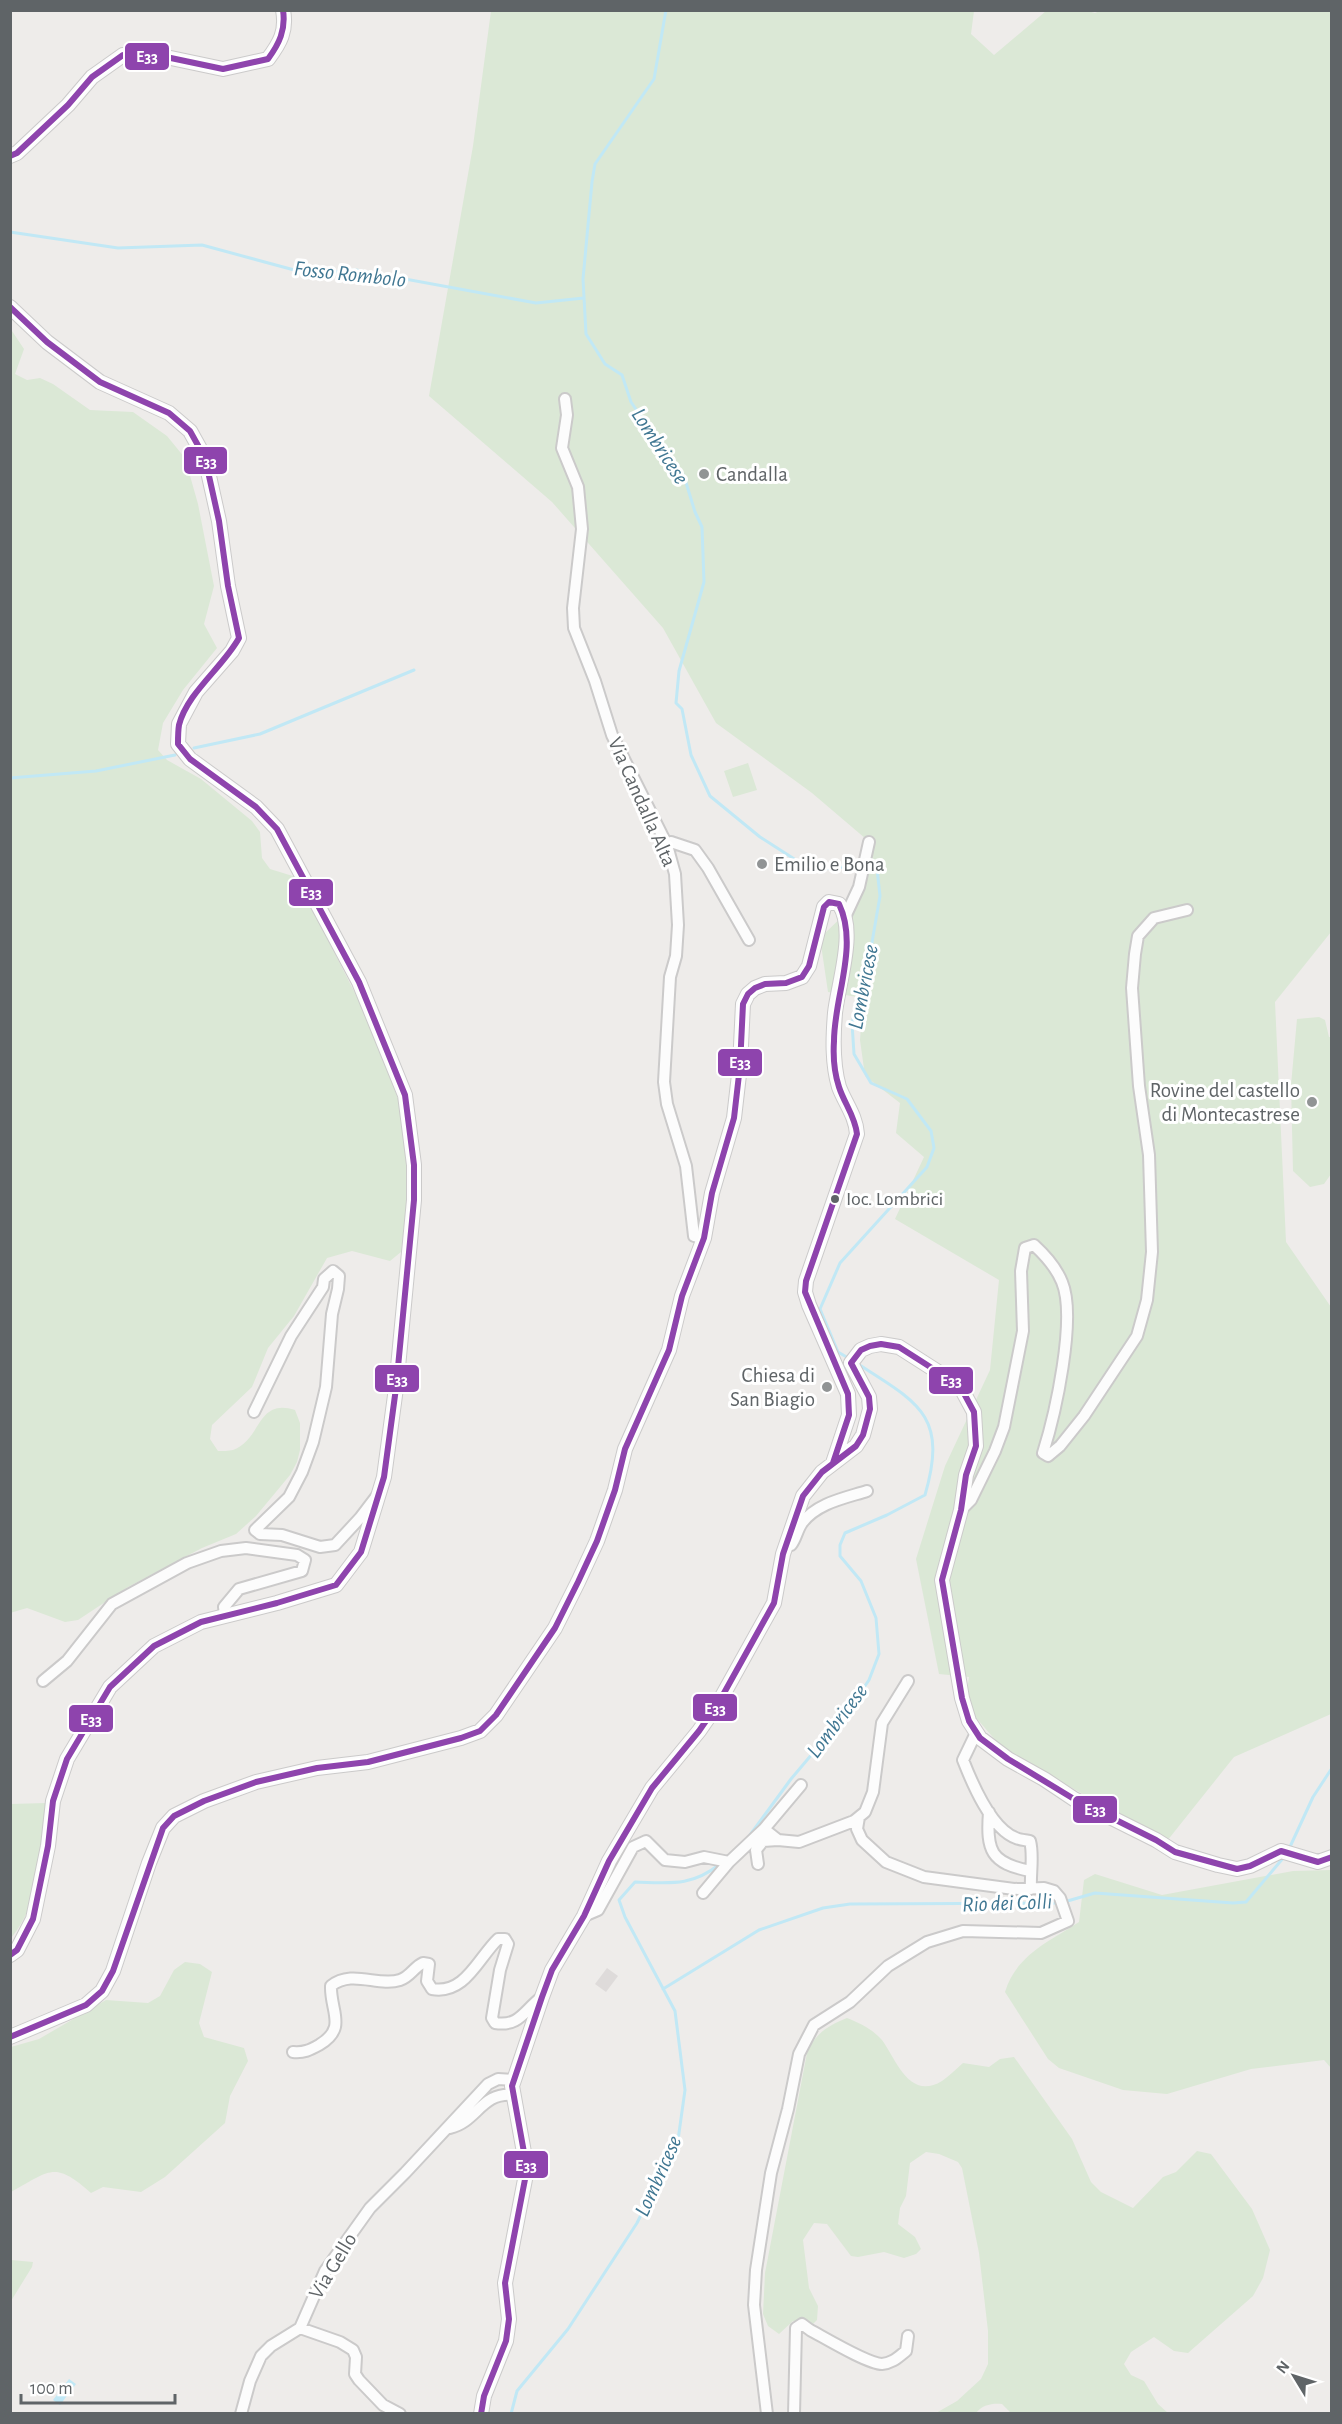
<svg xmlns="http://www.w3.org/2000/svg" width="1342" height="2424" font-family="'Alegreya Sans',sans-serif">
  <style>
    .industrial { fill: #dedbda }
    .green { fill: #dbe8d6 }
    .water { fill: #c1e8f5 }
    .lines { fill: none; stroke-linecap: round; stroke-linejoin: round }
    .stream { stroke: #c1e8f5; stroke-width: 3 }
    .minor-casing { stroke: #cbcaca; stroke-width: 14 }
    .tertiary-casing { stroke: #cbcaca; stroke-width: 16 }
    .minor { stroke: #fcfcfc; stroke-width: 10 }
    .tertiary { stroke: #fcfcfc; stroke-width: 14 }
    .bus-1-casing { stroke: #fff; stroke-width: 10 }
    .bus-1 { stroke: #8e44ad; stroke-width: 6 }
    .poi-dot { fill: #919495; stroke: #fff; stroke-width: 2 }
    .bus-dot { fill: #5f6467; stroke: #fff; stroke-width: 2 }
    .labels { text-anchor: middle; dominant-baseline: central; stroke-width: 6; stroke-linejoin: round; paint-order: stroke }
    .bus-label { font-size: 20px; fill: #5f6467; stroke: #fff; text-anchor: start }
    .poi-label { font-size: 21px; fill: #5f6467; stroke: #fff; text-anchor: start }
    .street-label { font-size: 21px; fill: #5f6467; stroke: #fff }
    .water-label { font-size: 22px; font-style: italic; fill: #407792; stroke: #fff }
    .line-badge { stroke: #fff; stroke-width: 2 }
    .badge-label { font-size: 16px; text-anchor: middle; font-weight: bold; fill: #fff }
  </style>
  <rect width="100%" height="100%" fill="#eeecea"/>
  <path class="industrial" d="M607 1968 618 1976 606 1992 595 1984Z"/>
  <path class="green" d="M1084 10 1095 13 1102 10 1331 11V932L1275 1002 1286 1242 1331 1307V1714L1234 1757 1167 1841 1004 1750 965 1705 969 1677 939 1674 916 1559 945 1466 990 1370 999 1280 895 1219 924 1157 896 1133 900 1103 865 1076 860 1040 863 998 828 992 820 938 855 904 866 839 812 793 716 723 663 628 552 502 429 396 473 146 491 11H974L971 34 994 55 1046 11Z
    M10 328 24 349 15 374 27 380 40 378 53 384 90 410 133 412 167 436 185 458 198 504 214 586 204 624 217 648 183 690 163 723 158 750 167 760 201 779 252 821 260 832 262 858 270 869 296 877 363 1009 399 1101 408 1157 406 1208 401 1252 390 1261 352 1251 327 1258 294 1316 268 1348 252 1387 212 1425 210 1439 218 1451C223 1451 229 1451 233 1450 262 1440 256 1398 295 1410L300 1423V1450L297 1462 290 1475 256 1516 236 1534 202 1548 128 1587 78 1620 65 1622 27 1608 10 1613Z
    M748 763 757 790 733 797 724 771Z
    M1319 1017 1325 1020 1329 1037H1331V1174L1324 1184 1310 1187 1293 1171 1291 1085 1297 1019Z
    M46 1803C41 1848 41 1903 11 1938V1804Z
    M1331 1870V2068L1324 2060 1251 2069 1167 2094 1123 2090 1059 2068 1048 2059 1005 1992C1017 1954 1049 1942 1079 1922L1084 1880 1095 1874 1162 1895 1293 1871Z
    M185 1962 200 1964 212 1972 199 2023 204 2037 244 2048 248 2061 230 2096 225 2123 165 2177 141 2192 103 2187 91 2193C54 2160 50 2171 11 2192V2047L39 2039 106 2000 148 2003 160 1996 174 1970Z
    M847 2018C860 2023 872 2029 882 2040 896 2059 909 2101 942 2081 949 2076 956 2069 963 2063L989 2067 1000 2059 1014 2057 1072 2139 1091 2182 1101 2192 1133 2208 1163 2177 1176 2172 1197 2151 1211 2154 1252 2209 1270 2250 1263 2278 1253 2296 1188 2353 1174 2351 1154 2337 1131 2352 1124 2364 1131 2375 1144 2381 1158 2404 1168 2413H1011L1002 2404C992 2403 982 2405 976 2413H936L957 2401 981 2379 988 2364V2331L979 2253 962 2168 958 2162 939 2154 926 2152 910 2163 906 2196 900 2208 898 2224 915 2237 921 2249 916 2254 904 2258 884 2252 858 2257 851 2256 827 2224 814 2223 803 2240 809 2288 818 2306 817 2320 813 2324 793 2321 779 2334 768 2326 763 2314 765 2273 807 2053C815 2034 827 2026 847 2018Z
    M11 2260 33 2262 32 2267 11 2301Z"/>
  <path class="water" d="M69 2379 76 2384 60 2405 53 2400Z"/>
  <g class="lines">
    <path class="stream" d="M666 10 654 79 595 164 592 182 583 279 586 334 605 364 622 375 631 402 660 445 684 476 695 512 702 527 704 582 679 671 676 703 682 709 691 755 710 796 760 837 813 871 837 867 860 868
      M10 232 118 248 202 245 309 274 356 270 536 303 584 298
      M194 748 260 734 414 670
      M10 778 96 771 175 755
      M850 1359 838 1352 820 1309 840 1263 927 1167 934 1148 931 1131 907 1099 871 1083 854 1054 852 1023 870 954 880 896 877 869 866 868
      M750 1835 791 1779 845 1715 869 1680 879 1654 876 1618 861 1581 840 1556V1545L845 1533 887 1515 925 1495C948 1416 919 1403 858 1364
      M1289 1849 1313 1797 1332 1768
      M1064 1902 1095 1893 1233 1903 1246 1902 1284 1857
      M663 1989 759 1930 823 1908 850 1904 1058 1903
      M511 2414 517 2391 568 2329 637 2223 678 2140 685 2090 675 2011 625 1917 619 1900 635 1882C670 1883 691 1887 720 1864"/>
    <defs>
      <path id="minor" d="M565 399 567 415 562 448 578 487 582 529 573 608 574 628 595 681 612 735 667 845 675 874 678 925 676 956 670 977 664 1082 667 1104 686 1166 694 1236 704 1238
        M667 845 671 842 695 850 708 868 749 940
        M845 917 859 887 869 842
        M254 1412 291 1336 323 1287 324 1279 333 1271 339 1276 338 1289 332 1314 326 1387 313 1442 302 1472 289 1497 255 1530 260 1534 282 1535 320 1547 335 1545 360 1518 376 1497
        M961 1510 971 1500 995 1451 1004 1427 1023 1331 1021 1271 1025 1248 1034 1245C1046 1256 1056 1267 1062 1282 1077 1318 1055 1415 1043 1453L1048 1456 1060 1446 1084 1416 1137 1336 1147 1300 1152 1252 1149 1155 1139 1086 1132 988 1135 954 1138 936 1154 918 1187 910
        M791 1545C796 1539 797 1530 802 1523 817 1503 845 1498 867 1491
        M43 1681 67 1661 112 1604 187 1563 221 1551 246 1548 297 1555 305 1560 302 1571 239 1589 224 1607 225 1615
        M976 1733 963 1760C972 1783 991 1829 1016 1838 1020 1840 1026 1840 1030 1841 1034 1855 1030 1874 1031 1889
        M989 1812C986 1851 991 1863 1030 1871
        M764 1829 801 1785
        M758 1864 756 1850 763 1841 778 1840
        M703 1893 729 1862
        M584 1916 598 1910 633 1847 646 1841 665 1860 685 1862 704 1857 729 1862 764 1829 778 1840 799 1842 854 1821 865 1812 873 1792 882 1723 908 1681
        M293 2052C304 2053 310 2050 319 2045 348 2028 330 2011 331 1986 352 1969 378 1987 400 1980 410 1977 414 1967 423 1963L429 1964 427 1981 432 1989C465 1995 478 1958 498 1939H505L508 1944 500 1970 492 2018 495 2023C520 2027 524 2010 542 1997
        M450 2128C478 2121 481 2092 513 2095
        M300 2328 340 2342 353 2350 356 2357 355 2374 359 2380 383 2405 400 2414
        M241 2414 250 2381 261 2356 271 2346 300 2328 325 2271 370 2208 405 2173 488 2084 498 2079 513 2080
        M767 2414 754 2305 756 2270 771 2173 788 2109 799 2054 814 2025 850 2002 888 1966 927 1942 963 1931 1041 1933 1068 1921 1060 1898 1054 1891 1044 1888 1014 1889 924 1877 886 1862 862 1840 857 1829 859 1817
        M794 2414 796 2328 802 2324 810 2330C825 2338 868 2364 882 2364 893 2363 898 2357 906 2351L908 2336"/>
      <path id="tertiary" d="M10 156 17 153 68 105 92 77 123 55 166 57 223 69 268 59C280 43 287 31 283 10
        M10 307 47 342 100 382 169 413 190 431 205 458 219 521 228 586 239 638 232 651 196 692 179 724 178 744 190 759 256 807 277 829 359 982 405 1095 414 1165V1200L396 1388 384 1477 361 1552 336 1585 277 1603 201 1622 154 1646 110 1687 67 1759 53 1801 48 1846 33 1919 17 1950 10 1955
        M10 2037 86 2005 102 1991 113 1971 149 1863 163 1828 174 1816 204 1801 256 1782 317 1768 368 1762 461 1738 480 1731 496 1715 555 1628 578 1582 597 1541 615 1490 625 1449 669 1350 682 1296 704 1238 712 1193 734 1118 740 1066 743 1004 748 994 755 988 765 984 786 983 802 977 809 966 824 907 829 902 839 904C857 930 838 984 835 1013 833 1037 832 1063 839 1087 845 1103 856 1116 857 1134L806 1281 805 1292 809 1305 848 1394 849 1415 833 1463
        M481 2414 484 2396 506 2341 509 2319 505 2283 527 2169 512 2086 542 1997 552 1970 584 1916 609 1861 652 1788 699 1731 719 1702 774 1603 783 1554 803 1496 822 1472 856 1446 863 1435 870 1409 869 1397 851 1363 861 1350 870 1346 881 1344 899 1347 960 1386 974 1412 976 1446 966 1475 961 1510 942 1580 962 1698 969 1721 980 1738 1008 1759 1044 1779 1074 1799 1156 1840 1175 1852 1218 1865 1237 1869 1250 1866 1281 1851 1318 1862 1332 1857"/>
    </defs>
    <use href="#minor" class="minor-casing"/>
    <use href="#tertiary" class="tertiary-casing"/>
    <use href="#minor" class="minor"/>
    <use href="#tertiary" class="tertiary"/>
    <defs>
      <path id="bus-1" d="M10 156 17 153 68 105 92 77 123 55 166 57 223 69 268 59C279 44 286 30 283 10
        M10 307 47 342 100 382 169 413 190 431 205 458 219 521 228 586 239 638C223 667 187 693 179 725 178 731 178 738 178 744L190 759 256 807 277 829 359 982 405 1095 414 1165V1200L396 1388 384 1477 361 1552 336 1585 277 1603 201 1622 154 1646 110 1687 67 1759 53 1801 48 1846 33 1919 17 1950 10 1955
        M10 2037 86 2005 102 1991 113 1971 163 1828 174 1816 204 1801 256 1782 317 1768 368 1762 461 1738 480 1731 496 1715 555 1628 578 1582 597 1541 615 1490 625 1449 669 1350 682 1296 704 1238 712 1193 734 1118 740 1066 743 1004 748 994 755 988 765 984 786 983 802 977 809 966 824 907 829 902 839 904C859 946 834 997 834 1041 833 1056 834 1072 839 1087 844 1103 855 1116 857 1134L806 1281 805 1292 848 1394 849 1415 833 1463
        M481 2414 484 2396 506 2341 509 2319 505 2283 527 2169 512 2086 542 1997 552 1970 584 1916 609 1861 652 1788 699 1731 719 1702 774 1603 783 1554 803 1496 822 1472 856 1446 863 1435 870 1409 869 1397 851 1363 861 1350 870 1346 881 1344 899 1347 960 1386 974 1412 976 1446 966 1475 961 1510 942 1580 962 1698 969 1721 980 1738 1008 1759 1074 1799 1156 1840 1175 1852 1237 1869 1250 1866 1281 1851 1318 1862 1332 1857"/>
    </defs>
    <use href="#bus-1" class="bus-1-casing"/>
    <use href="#bus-1" class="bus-1"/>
  </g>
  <g class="poi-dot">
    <circle cx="704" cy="474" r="6"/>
    <circle cx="762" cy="864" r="6"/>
    <circle cx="1312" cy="1102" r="6"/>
    <circle cx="827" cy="1387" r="6"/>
  </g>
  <circle class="bus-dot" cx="835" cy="1199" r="5"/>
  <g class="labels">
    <g class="bus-label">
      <text x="846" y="1199">Ioc. Lombrici</text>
    </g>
    <g class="poi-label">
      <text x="716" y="474">Candalla</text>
      <text x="774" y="864">Emilio e Bona</text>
      <text x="1300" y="1090" text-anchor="end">Rovine del castello<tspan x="1300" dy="24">di Montecastrese</tspan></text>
      <text x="815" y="1375" text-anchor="end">Chiesa di<tspan x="815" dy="24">San Biagio</tspan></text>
    </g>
    <g class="street-label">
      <text transform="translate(642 802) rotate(66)">Via Candalla Alta</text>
      <text transform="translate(333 2266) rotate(-59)">Via Gello</text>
    </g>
    <g class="water-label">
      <text transform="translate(350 274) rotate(6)">Fosso Rombolo</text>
      <text transform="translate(660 446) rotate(57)">Lombricese</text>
      <text transform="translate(863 987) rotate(-79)">Lombricese</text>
      <text transform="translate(837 1721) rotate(-53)">Lombricese</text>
      <text transform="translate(1007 1903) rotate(-2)">Rio dei Colli</text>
      <text transform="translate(658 2176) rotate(-66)">Lombricese</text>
    </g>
  </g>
  <g class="line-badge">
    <rect x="124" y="42" width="46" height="29" rx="6" fill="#8e44ad"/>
    <rect x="183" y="446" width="45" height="29" rx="6" fill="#8e44ad"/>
    <rect x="288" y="878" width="46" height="29" rx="6" fill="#8e44ad"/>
    <rect x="717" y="1048" width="46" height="29" rx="6" fill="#8e44ad"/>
    <rect x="374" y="1364" width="46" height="29" rx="6" fill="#8e44ad"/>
    <rect x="928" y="1366" width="46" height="29" rx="6" fill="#8e44ad"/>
    <rect x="692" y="1693" width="46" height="29" rx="6" fill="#8e44ad"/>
    <rect x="68" y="1704" width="46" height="29" rx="6" fill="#8e44ad"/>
    <rect x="1072" y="1795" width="46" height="29" rx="6" fill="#8e44ad"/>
    <rect x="503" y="2150" width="46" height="29" rx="6" fill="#8e44ad"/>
  </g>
  <g class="badge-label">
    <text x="147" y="62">E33</text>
    <text x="206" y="467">E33</text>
    <text x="311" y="898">E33</text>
    <text x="740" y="1068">E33</text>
    <text x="397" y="1385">E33</text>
    <text x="951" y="1386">E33</text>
    <text x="715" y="1714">E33</text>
    <text x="91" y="1725">E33</text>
    <text x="1095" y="1815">E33</text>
    <text x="526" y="2171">E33</text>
  </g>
  <rect width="1342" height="2424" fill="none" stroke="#5f6467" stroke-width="24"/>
  <g transform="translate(1294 2376) rotate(308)" stroke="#ffffff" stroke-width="4.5" paint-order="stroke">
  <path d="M0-4.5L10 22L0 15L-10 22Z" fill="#5f6467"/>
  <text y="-9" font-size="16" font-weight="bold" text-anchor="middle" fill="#5f6467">N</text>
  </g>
  <path d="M21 2394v9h154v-9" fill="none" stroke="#5f6467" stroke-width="3"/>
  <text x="30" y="2394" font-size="18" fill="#5f6467" stroke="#ffffff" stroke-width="4.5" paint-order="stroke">100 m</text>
</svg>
